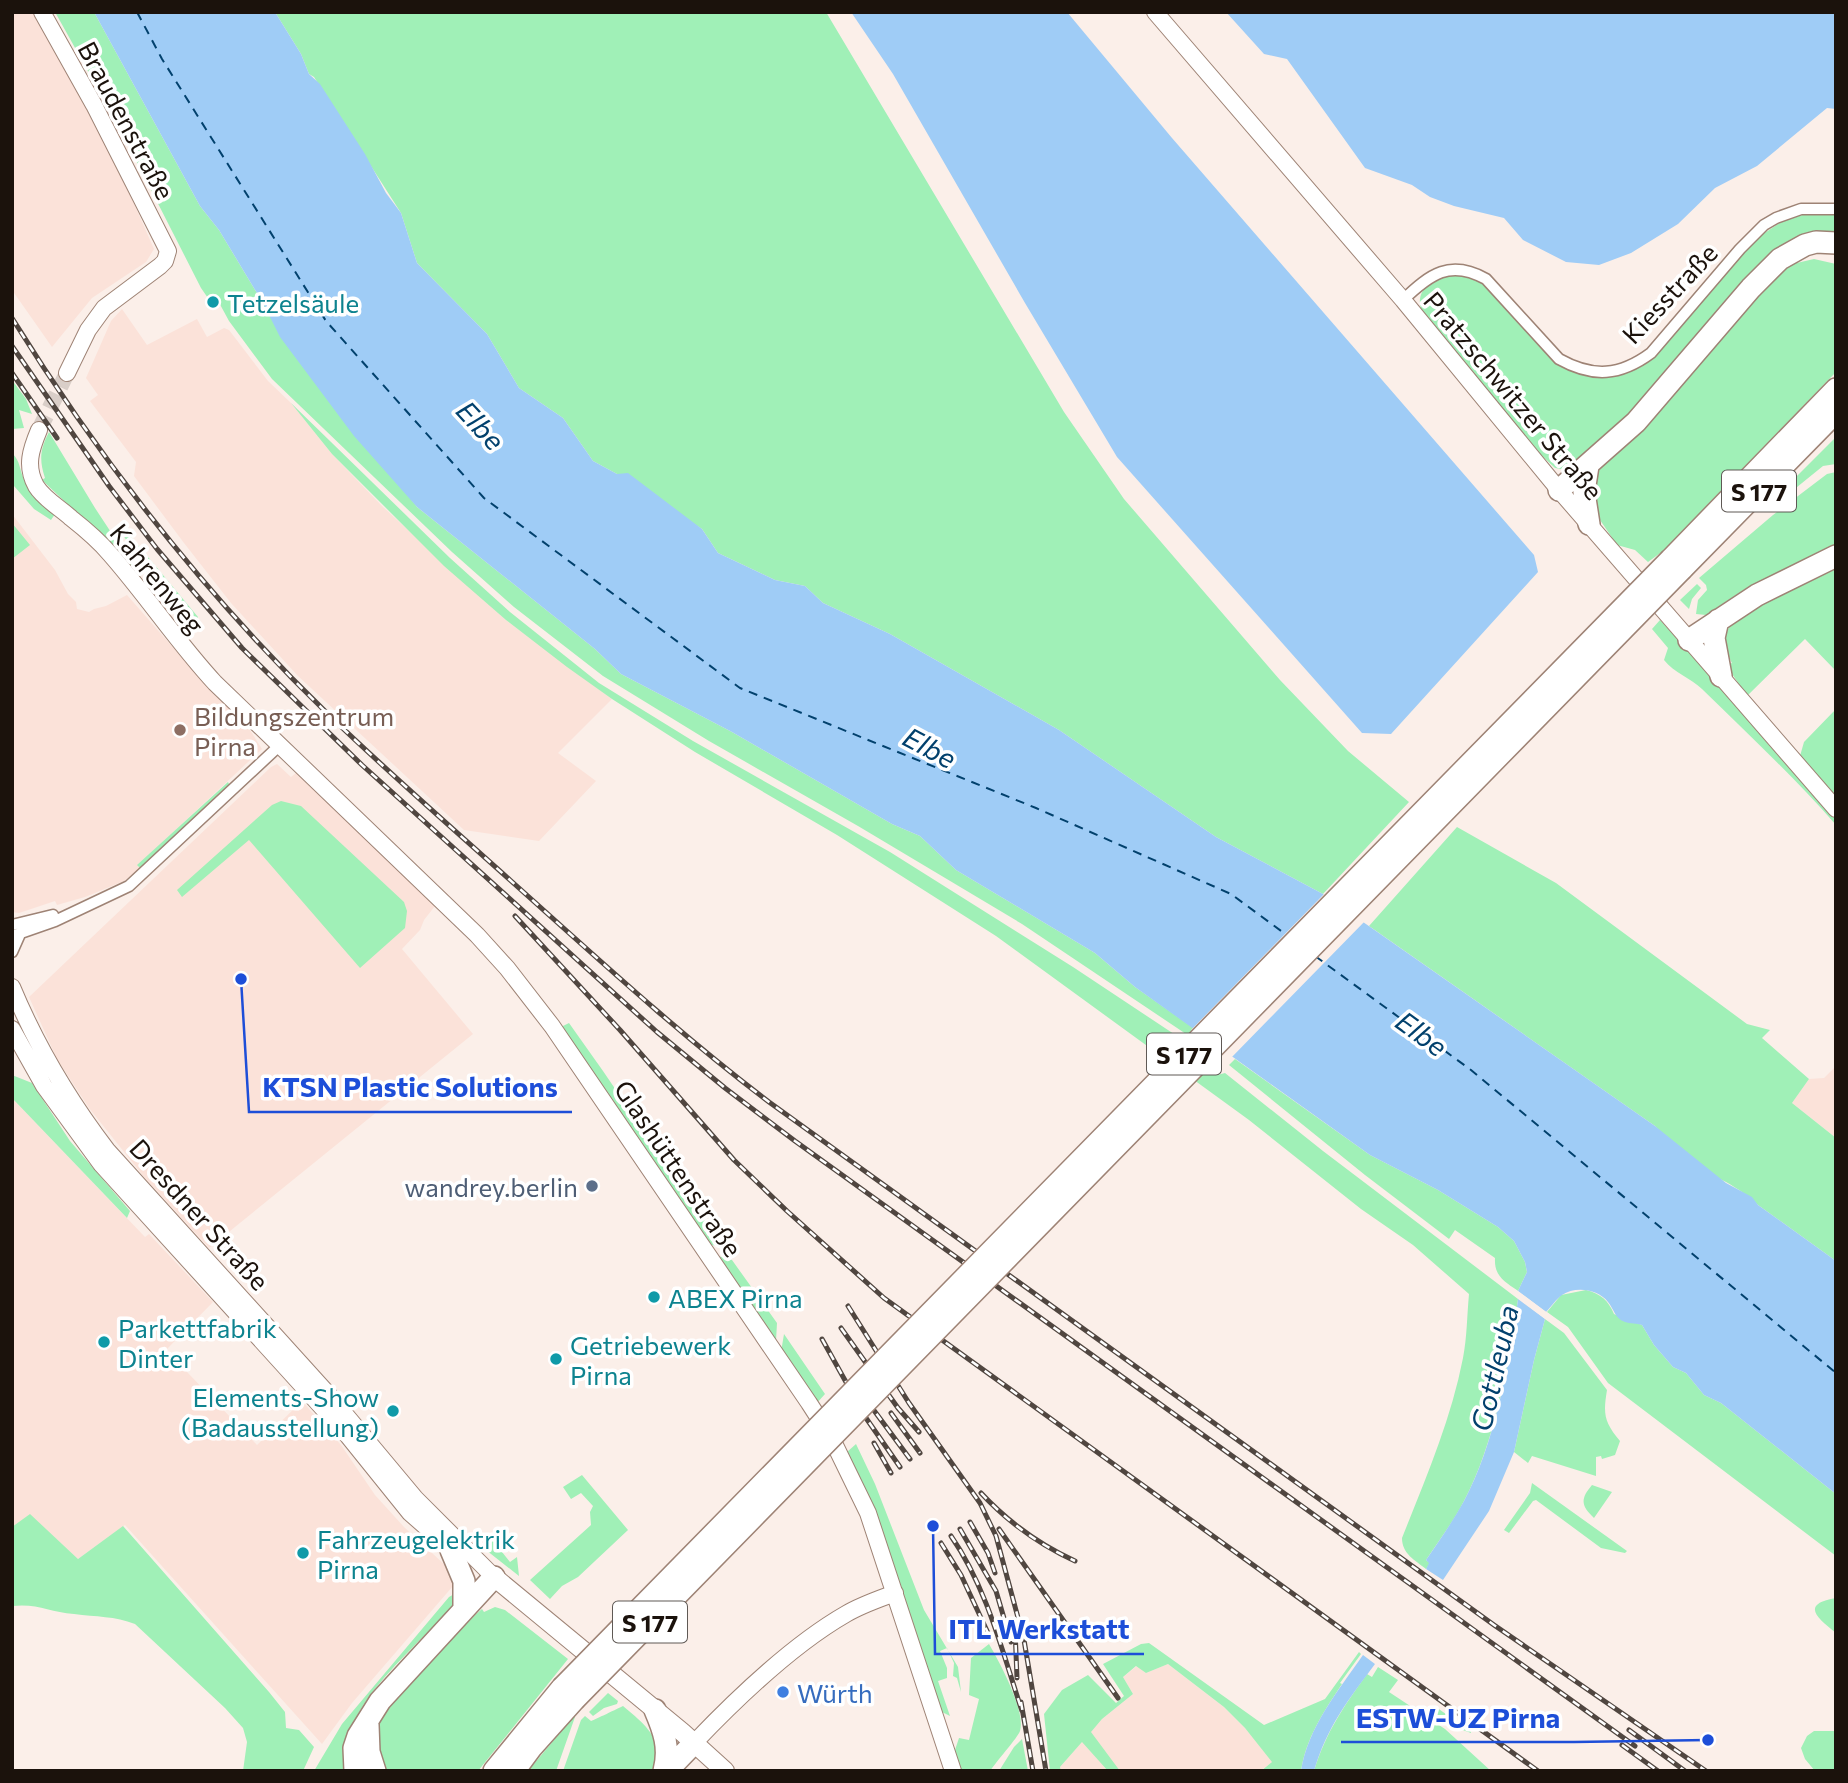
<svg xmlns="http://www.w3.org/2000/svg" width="1848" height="1783" font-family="Commissioner,sans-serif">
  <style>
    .industrial { fill: #fbe2d9 }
    .green { fill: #a0f0b7 }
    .water { fill: #9fccf6 }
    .pier { fill: #fbefe9 }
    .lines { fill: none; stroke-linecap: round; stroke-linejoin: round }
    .ferry { stroke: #02416d; stroke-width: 2; stroke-dasharray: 9 7; stroke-linecap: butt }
    .secondary-tunnel { stroke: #d9cec8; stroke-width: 16; stroke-dasharray: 16 8; stroke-linecap: butt }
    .street-casing { stroke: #9e8375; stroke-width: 13 }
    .secondary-casing { stroke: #9e8375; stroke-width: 18 }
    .primary-casing { stroke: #9e8375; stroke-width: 20 }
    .highway-casing { stroke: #9e8375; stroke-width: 24 }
    .street { stroke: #fff; stroke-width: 10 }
    .secondary { stroke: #fff; stroke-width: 16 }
    .primary { stroke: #fff; stroke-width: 18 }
    .highway { stroke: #fff; stroke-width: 21 }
    .rail-casing { stroke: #504640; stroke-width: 5 }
    .rail { stroke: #fff; stroke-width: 2.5; stroke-dasharray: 8; stroke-linecap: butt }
    .highway-bridge-casing { stroke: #9e8375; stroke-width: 24; stroke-linecap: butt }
    .highway-bridge { stroke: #fff; stroke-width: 21 }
    .culture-dot { fill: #0f9aa8; stroke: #fff; stroke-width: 2.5 }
    .education-dot { fill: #8d6e63; stroke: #fff; stroke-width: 2.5 }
    .service-dot { fill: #5c6f8a; stroke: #fff; stroke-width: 2.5 }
    .shop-dot { fill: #3f7fe0; stroke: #fff; stroke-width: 2.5 }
    .labels { text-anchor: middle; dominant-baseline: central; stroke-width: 7; stroke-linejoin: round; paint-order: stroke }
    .shield { fill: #fff; stroke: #5f5955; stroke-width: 2 }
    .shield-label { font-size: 24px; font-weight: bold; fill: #1b120c }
    .street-label { font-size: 26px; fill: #1b120c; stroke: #fff }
    .culture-label { font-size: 26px; fill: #0d838f; stroke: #fff; text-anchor: start }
    .education-label { font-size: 26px; fill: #785e54; stroke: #fff; text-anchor: start }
    .service-label { font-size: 26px; fill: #4e5e75; stroke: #fff; text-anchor: end }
    .shop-label { font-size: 26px; fill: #366cbe; stroke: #fff; text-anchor: start }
    .water-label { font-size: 28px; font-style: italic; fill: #02416d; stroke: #fff }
    .leader { fill: none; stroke: #1d4ed8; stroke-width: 2.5 }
    .callout-dot { fill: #1d4ed8; stroke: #fff; stroke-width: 2.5 }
    .callout-label { font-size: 28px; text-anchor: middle; font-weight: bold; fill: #1d4ed8; stroke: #fff; stroke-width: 7; stroke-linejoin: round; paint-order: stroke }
  </style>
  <rect width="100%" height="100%" fill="#fbefe9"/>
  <path class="industrial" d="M12 12H37L129 183 132 199 154 249 146 262 92 298 52 347 12 290Z
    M122 309 147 345 197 319 207 337 224 328 229 330 268 381 291 403 332 454 382 506 506 620 612 699 558 753 596 781 539 841 464 830 298 676 231 603 184 543 134 476 136 462 90 401 98 395 86 378 111 321Z
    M12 514 55 570 68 594 76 602 77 609 89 612 94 609 106 606 127 595 191 668 248 727 262 749 138 865 141 869 124 881 85 897 57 905 55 901 19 913 12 912Z
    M277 764 291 777 296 773 435 906 424 920 420 930 402 949 473 1034 209 1248 144 1177 89 1108 57 1059 29 997 271 767Z
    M1836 1066V1138L1792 1103 1809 1079 1824 1078Z
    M12 1098 145 1237 149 1234 213 1302 166 1350 257 1445 302 1401 341 1445 375 1495 404 1527 446 1566 455 1580 453 1586 352 1703 322 1744 125 1525 78 1559 30 1515 12 1527Z
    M1168 1664 1224 1707 1245 1728 1273 1762 1260 1771H1061L1060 1767 1102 1719 1133 1694 1123 1677 1137 1666 1146 1673Z"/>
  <path class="green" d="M55 12H94L200 206 219 230 263 303 417 507 595 649 621 674 732 732 892 824 920 836 956 870 1095 953 1135 987 1195 1029 1189 1036 1022 924 858 826 709 741 603 676 514 607 452 552 272 379 229 321 216 297 210 301 201 288 117 123Z
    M275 12H826L1064 412 1124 499 1280 680 1348 751 1409 802 1323 894 1216 837 1059 730 890 634 823 603 805 586 775 580 718 553 702 529 617 474 593 461 563 418 519 388 487 334 417 263 401 213 314 77 309 74 301 54Z
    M1805 214H1836V237H1814L1630 421 1567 470 1555 468 1539 453 1425 320C1423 314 1419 306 1420 299 1424 273 1466 270 1484 282 1493 289 1501 302 1509 311 1557 367 1581 401 1656 356L1757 238 1781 222Z
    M1814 259 1836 264V372L1663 551 1648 562 1635 550 1617 545 1598 517 1591 477 1756 291 1788 265Z
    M12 380 26 399 32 414 19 410 24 428 12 429Z
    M291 403 450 558 510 612 599 683 693 741 890 852 1073 967 1180 1038 1184 1042 1181 1049 1217 1075 1225 1073 1323 1151 1518 1299C1510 1361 1494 1445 1464 1501 1454 1521 1439 1540 1426 1560L1430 1563 1426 1569C1415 1560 1402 1554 1402 1538 1425 1480 1451 1420 1463 1358 1467 1338 1467 1315 1469 1294L1413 1245 1361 1209 1249 1120 996 936 837 835 695 752 612 699 567 667 506 620 444 566 332 454Z
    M49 432 95 508 149 590 101 536 42 480 45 478C39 460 40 449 49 432Z
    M1836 437V464L1823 466 1786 496 1782 491Z
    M12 453C21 462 19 469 24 479 31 493 43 503 55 514L51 520 34 509 14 486Z
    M1836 472V549L1748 587 1706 615 1696 614 1698 600 1707 590 1706 585 1699 578 1773 515 1827 474Z
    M12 523 30 545 12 559Z
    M123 527 198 617 195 623 157 578 148 576 122 533Z
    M1836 566V671L1805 639 1747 696 1726 665 1732 663C1727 653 1723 642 1727 631 1738 609 1812 577 1836 566Z
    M1697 584 1701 588 1692 599 1689 609 1680 600Z
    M1660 620 1747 715 1768 744 1786 759 1836 817V825C1794 777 1748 734 1702 689 1691 678 1674 673 1664 660L1668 648 1652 629Z
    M1836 709V800L1800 756 1804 742Z
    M228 782 230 786 141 869 137 865Z
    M281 801 301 806 404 902 407 911 405 928 360 968 249 840 182 897 177 890 272 805Z
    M1457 827 1556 883 1747 1024 1770 1030 1762 1038 1809 1079 1792 1103 1836 1138V1261L1758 1205C1748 1195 1738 1189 1726 1182 1706 1172 1669 1142 1655 1126L1369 926Z
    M569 1023 603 1071 722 1246 721 1247 708 1244 561 1027Z
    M1235 1059 1370 1155 1438 1190 1498 1227 1514 1241 1525 1262 1527 1272 1518 1291C1504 1281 1494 1276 1495 1258L1455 1230 1449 1239 1365 1175 1229 1065Z
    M12 1075 32 1083 70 1141 130 1211 127 1218 12 1098Z
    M718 1256 732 1260 777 1323 776 1341Z
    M1586 1290C1601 1294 1608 1300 1614 1314L1642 1325 1654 1345 1673 1367 1686 1373 1704 1395 1721 1403 1836 1494V1556L1608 1383 1568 1327 1547 1312 1561 1295Z
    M1545 1319 1564 1333 1607 1390C1603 1414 1604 1422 1620 1441L1615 1455 1602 1459 1601 1456 1596 1457V1476L1532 1456 1528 1463 1514 1452 1534 1360Z
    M784 1334 825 1394 816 1404 781 1352Z
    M856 1444 875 1484 924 1610 958 1667 961 1692 957 1678 953 1676 954 1663 947 1648 940 1651 947 1668V1678L938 1681 950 1716 942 1712 847 1452Z
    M582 1475 628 1530 578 1577 562 1586 550 1599 530 1580 591 1525 590 1512 593 1506 581 1493 571 1499 563 1487Z
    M1532 1483 1627 1551 1625 1553 1601 1548 1536 1500 1533 1501 1509 1533 1504 1530 1530 1493Z
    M1592 1485 1612 1492 1594 1518C1581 1506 1580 1499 1592 1485Z
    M30 1514 78 1559 123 1526 269 1692 285 1712 286 1728 299 1730 314 1747 303 1771H243L247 1742 243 1728 225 1708 135 1624C115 1616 96 1617 74 1614 50 1612 37 1603 12 1606V1527Z
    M495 1535H498L509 1547 502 1552 510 1562 517 1557 519 1576 486 1550V1542Z
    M456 1593 454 1606C429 1632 365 1690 355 1722 351 1737 351 1755 349 1771H314L342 1724 449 1597Z
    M1836 1598V1633C1817 1618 1800 1604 1836 1598Z
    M495 1607 505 1610 568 1659 478 1771H380L376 1761 378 1720 399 1695 475 1615 482 1609 484 1612Z
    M1149 1643 1264 1725 1325 1699 1359 1652 1361 1654 1340 1683 1342 1684C1324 1711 1306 1738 1301 1771H1261L1272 1762 1245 1728 1224 1707 1168 1664 1146 1673 1136 1666 1123 1677 1133 1694 1102 1719 1091 1732 1120 1771H1108L1082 1742 1060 1767 1061 1771H1050L1044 1714 1062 1690 1088 1675 1116 1703 1124 1696 1103 1664 1141 1644Z
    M989 1644C999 1661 1026 1711 1020 1731 1018 1737 996 1762 990 1771H959L954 1753 959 1738 969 1740 979 1699 969 1695 971 1658Z
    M1378 1667 1398 1680 1389 1692 1445 1729 1491 1771H1314C1326 1732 1344 1706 1367 1674L1372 1677Z
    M608 1693 618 1701 617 1704 604 1708 593 1716 589 1712Z
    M623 1706C643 1723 668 1741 652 1770L563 1771 581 1720 585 1716 591 1721C594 1720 619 1708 623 1706Z
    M1436 1707 1471 1732V1733L1449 1725 1433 1711Z
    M574 1716 575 1717 556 1771H528Z
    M1814 1731H1834L1836 1733V1771H1815L1805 1759 1801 1748 1807 1736Z
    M1022 1739 1028 1771H999L1014 1747Z"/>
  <path class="water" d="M94 12H275L301 54 309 74 320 84 365 154 386 193 401 213 417 263 487 334 519 388 563 418 593 461 617 474 628 473 702 529 718 553 775 580 805 586 823 603 890 634 1059 730 1216 837 1323 894 1655 1126 1726 1183 1752 1197 1758 1205 1836 1261V1494L1721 1403 1704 1395 1686 1373 1673 1367 1654 1345 1642 1325C1637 1323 1630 1324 1625 1322 1615 1319 1614 1309 1608 1302 1598 1289 1575 1286 1562 1295 1556 1299 1551 1307 1546 1312L1518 1291 1527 1272 1525 1262 1514 1241 1498 1227 1438 1190 1370 1155 1135 987 1095 953 956 870 920 836 892 824 732 732 621 674 595 649 417 507 354 436 280 337 263 303 219 230 200 206Z
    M851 12H1067L1172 138 1534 555 1538 572 1391 734 1362 733 1117 457 1025 303 893 74Z
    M1226 12H1836V109L1827 108 1757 166 1715 188 1678 224 1631 253 1599 265 1566 262 1523 240 1504 218 1454 206 1430 197 1412 185 1365 168 1287 59 1264 54Z
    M1518 1299 1545 1319 1534 1360 1514 1452 1489 1511 1443 1580 1426 1569 1429 1563 1426 1560C1439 1541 1453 1521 1464 1501 1494 1446 1510 1361 1518 1299Z
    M1363 1655 1375 1664C1348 1700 1327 1727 1314 1771H1301C1308 1727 1338 1691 1363 1655Z"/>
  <path class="pier" d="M1326 892 1366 920 1230 1059 1191 1030Z
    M1515 1289 1549 1314 1546 1315 1548 1321 1515 1296 1518 1295Z"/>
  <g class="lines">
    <path class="ferry" d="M137 12 162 59 326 321 484 498 740 688 1036 808 1231 894 1288 936
      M1315 956 1471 1070 1836 1373"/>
    <path class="secondary-tunnel" d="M39 430 67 373"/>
    <defs>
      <path id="street" d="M1403 300C1430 274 1450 259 1486 279L1559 359C1593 378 1620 376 1651 353L1740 249 1764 225 1776 218 1801 209H1836
        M12 925 53 915
        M12 936 55 921 129 886 279 746
        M12 952 20 934"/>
      <path id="secondary" d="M42 12 94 105 168 251 165 261 160 266 104 308 88 330 67 373
        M1155 12 1403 300 1559 490 1836 809
        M39 430C31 449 25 466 36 486 44 499 60 508 71 518 85 529 99 541 110 554 147 596 177 642 215 683L477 935 507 968 552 1026 809 1403 831 1437 868 1513 953 1771
        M12 987C37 1047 68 1099 107 1150L329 1395 415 1498 494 1577
        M12 1029 44 1086 101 1164 348 1436 410 1513 459 1556
        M695 1742C738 1697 792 1645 846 1614 861 1605 879 1599 895 1593"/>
      <path id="primary" d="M494 1577 682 1732 725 1771"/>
      <path id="highway" d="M1588 466 1584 492 1589 524
        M1559 490 1636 422 1751 288 1780 259 1805 245 1816 242 1836 243
        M1671 559 1836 389
        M1682 569 1836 412
        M1718 620 1714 638 1721 676
        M1689 640 1757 595 1836 556
        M451 1550 464 1581V1609
        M655 1710C664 1731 670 1748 664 1771
        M368 1725 369 1752 375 1771
        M355 1771 354 1748 358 1736 380 1701 494 1577
        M494 1771 562 1688
        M514 1771 531 1748 574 1700
        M667 1771 695 1742"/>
    </defs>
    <use href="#street" class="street-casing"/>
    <use href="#secondary" class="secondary-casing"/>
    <use href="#primary" class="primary-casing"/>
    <use href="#highway" class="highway-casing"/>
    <use href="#street" class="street"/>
    <use href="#secondary" class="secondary"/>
    <use href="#primary" class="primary"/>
    <use href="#highway" class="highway"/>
    <defs>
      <path id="rail" d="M12 318C102 463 209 599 331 717 389 773 450 826 510 880 595 956 678 1033 769 1102L1494 1625 1706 1771
        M12 346 109 486 157 549 242 648 362 765 657 1032 725 1088 795 1141 1635 1746
        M12 373 57 438
        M515 916 620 1030 734 1160 787 1211 884 1298 1538 1771
        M848 1306 909 1403 980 1503 996 1536 1024 1640 1046 1771
        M841 1328 898 1408 919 1432
        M822 1339 866 1418 900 1467
        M867 1401 910 1459
        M891 1413 920 1453
        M874 1443 891 1473
        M981 1493C1009 1523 1038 1544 1075 1561
        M970 1522 988 1553 995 1573
        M960 1529 996 1591 1011 1642
        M999 1529 1118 1698
        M951 1536C987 1588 1002 1651 1022 1711
        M941 1543 961 1575 988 1633
        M1015 1629 1017 1678
        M1021 1702 1033 1771
        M1629 1730 1685 1771
        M1622 1745 1658 1771"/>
    </defs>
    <use href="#rail" class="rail-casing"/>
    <use href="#rail" class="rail"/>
    <defs>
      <path id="highway-bridge" d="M562 1688 1671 559
        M574 1700 1682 569"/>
    </defs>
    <use href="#highway-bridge" class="highway-bridge-casing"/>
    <use href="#highway-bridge" class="highway-bridge"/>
  </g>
  <g class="culture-dot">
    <circle cx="213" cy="302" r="7"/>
    <circle cx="654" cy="1297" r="7"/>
    <circle cx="104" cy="1342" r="7"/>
    <circle cx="556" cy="1359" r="7"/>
    <circle cx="393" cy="1411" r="7"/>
    <circle cx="303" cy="1553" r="7"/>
  </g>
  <circle class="education-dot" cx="180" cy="730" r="7"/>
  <circle class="service-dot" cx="592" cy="1186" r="7"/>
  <circle class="shop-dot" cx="783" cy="1692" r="7"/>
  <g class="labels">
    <g class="shield">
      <rect x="1722" y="470.5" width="74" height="41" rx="5"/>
      <rect x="1147" y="1033.5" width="74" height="41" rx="5"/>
      <rect x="613" y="1601.5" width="74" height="41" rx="5"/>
    </g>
    <g class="shield-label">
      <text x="1759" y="491">S 177</text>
      <text x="1184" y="1054">S 177</text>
      <text x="650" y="1622">S 177</text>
    </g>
    <g class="street-label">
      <text transform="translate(127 120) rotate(62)">Braudenstraße</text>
      <text transform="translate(1669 293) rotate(-47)">Kiesstraße</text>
      <text transform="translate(1514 395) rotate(50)">Pratzschwitzer Straße</text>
      <text transform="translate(158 578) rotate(51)">Kahrenweg</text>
      <text transform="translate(679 1168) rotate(56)">Glashüttenstraße</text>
      <text transform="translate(200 1214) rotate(48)">Dresdner Straße</text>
    </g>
    <g class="culture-label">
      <text x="227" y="302">Tetzelsäule</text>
      <text x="668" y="1297">ABEX Pirna</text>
      <text x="118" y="1327">Parkettfabrik<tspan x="118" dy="30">Dinter</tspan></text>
      <text x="570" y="1344">Getriebewerk<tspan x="570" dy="30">Pirna</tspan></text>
      <text x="379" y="1396" text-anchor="end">Elements-Show<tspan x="379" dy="30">(Badausstellung)</tspan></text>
      <text x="317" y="1538">Fahrzeugelektrik<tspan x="317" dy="30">Pirna</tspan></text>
    </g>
    <g class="education-label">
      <text x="194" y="715">Bildungszentrum<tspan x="194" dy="30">Pirna</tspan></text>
    </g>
    <g class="service-label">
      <text x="578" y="1186">wandrey.berlin</text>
    </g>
    <g class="shop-label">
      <text x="797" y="1692">Würth</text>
    </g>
    <g class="water-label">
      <text transform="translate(481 425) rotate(47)">Elbe</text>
      <text transform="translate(930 747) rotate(28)">Elbe</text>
      <text transform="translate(1422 1033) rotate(36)">Elbe</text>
      <text transform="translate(1494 1368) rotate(-77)">Gottleuba</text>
    </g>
  </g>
  <path class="leader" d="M241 979L249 1112H572M933 1526L935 1654H1144M1708 1740L1574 1742H1341"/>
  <g class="callout-dot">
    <circle cx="241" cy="979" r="7"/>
    <circle cx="933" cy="1526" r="7"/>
    <circle cx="1708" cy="1740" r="7"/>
  </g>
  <g class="callout-label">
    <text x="410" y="1097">KTSN Plastic Solutions</text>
    <text x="1039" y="1639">ITL Werkstatt</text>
    <text x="1458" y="1728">ESTW-UZ Pirna</text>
  </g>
  <rect width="1848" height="1783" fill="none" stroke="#1b120c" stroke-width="28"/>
</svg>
